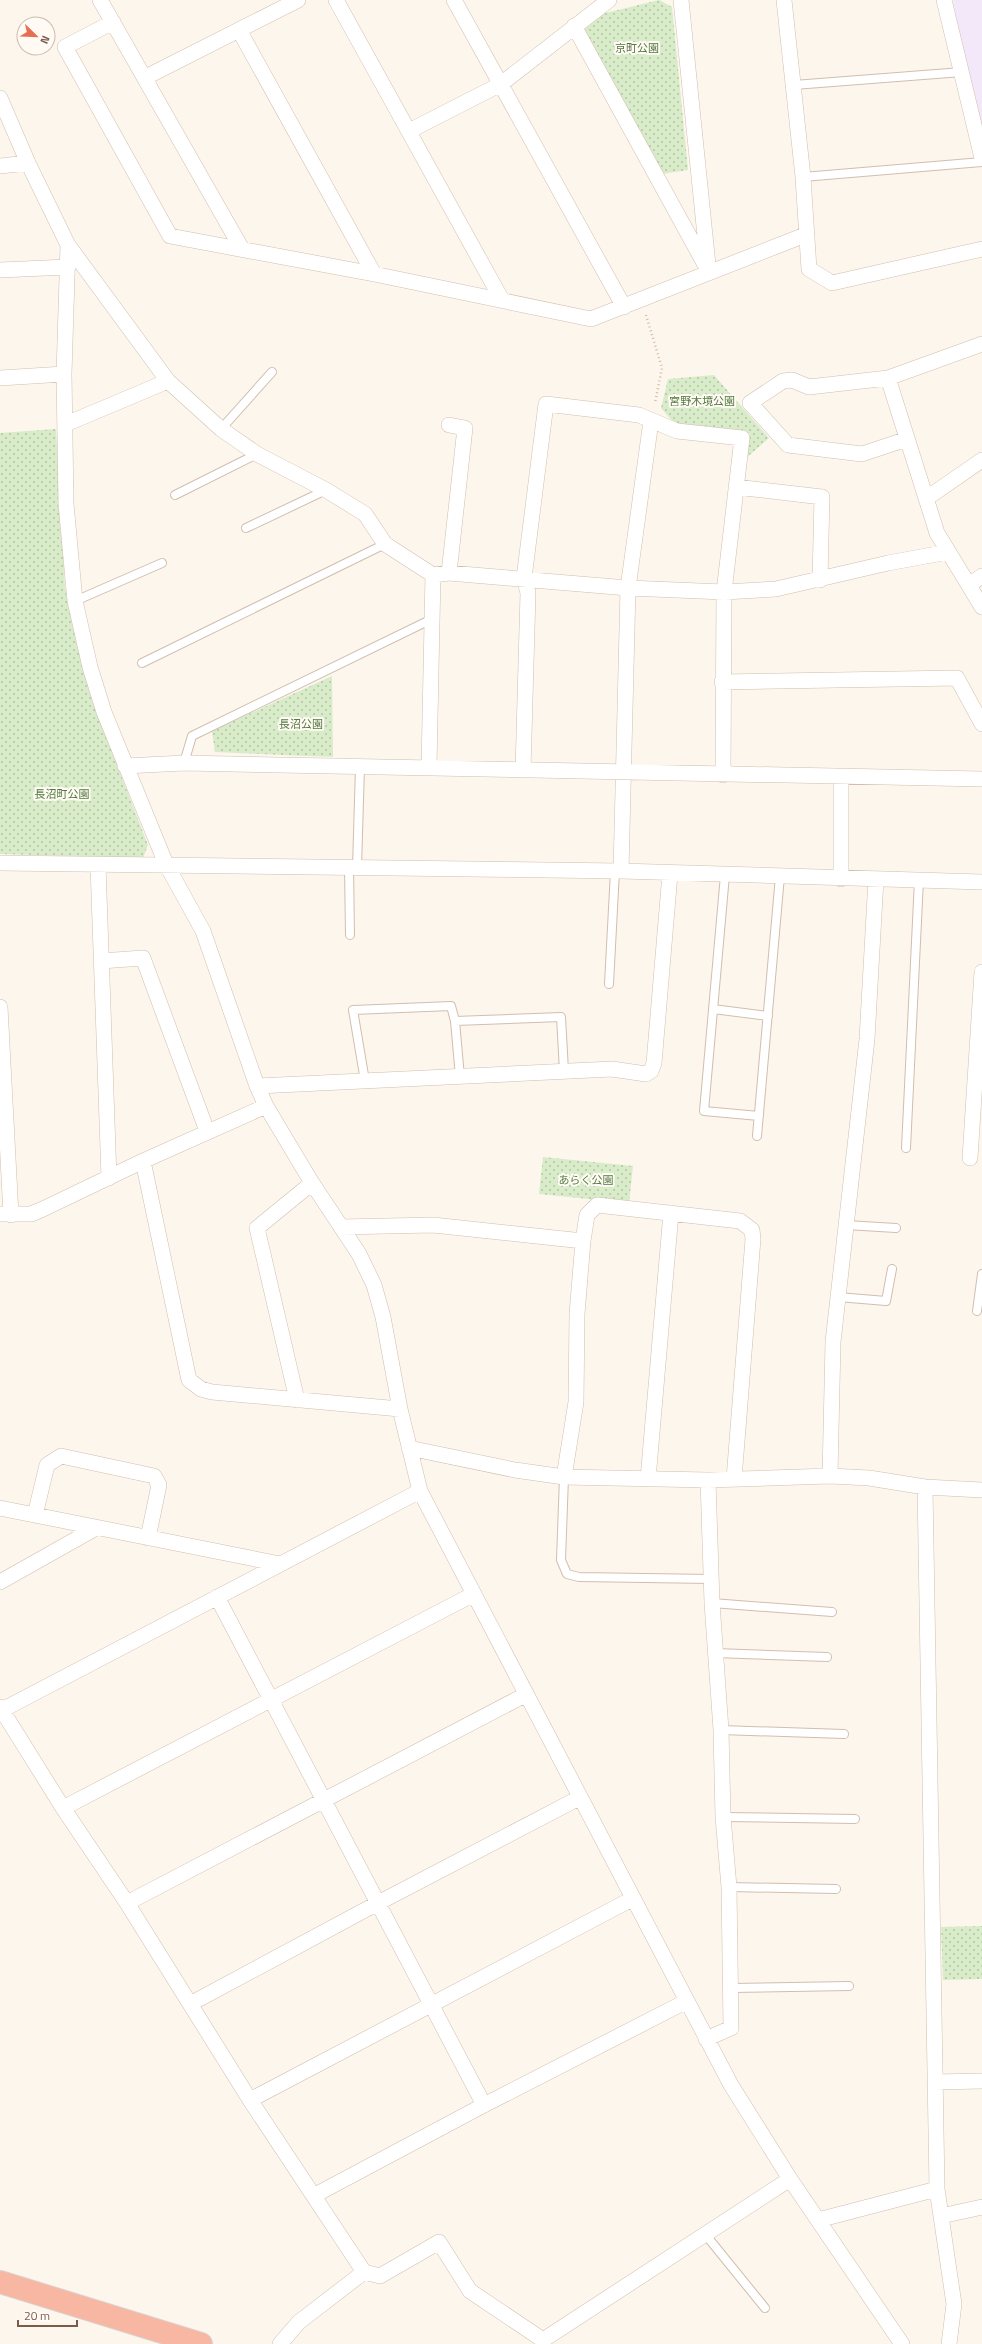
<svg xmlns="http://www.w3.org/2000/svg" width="982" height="2344" font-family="'Titillium Web','Noto Sans JP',sans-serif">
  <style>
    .education { fill: #f3e8fa }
    .park { fill: url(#park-dots) }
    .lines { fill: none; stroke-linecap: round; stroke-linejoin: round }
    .lane-casing { stroke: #d1beb0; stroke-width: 10 }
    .street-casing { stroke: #d1beb0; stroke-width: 16 }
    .highway-casing { stroke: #dad1cd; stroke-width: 24 }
    .path { stroke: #d9b8a5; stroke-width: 2.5; stroke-dasharray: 1 3; stroke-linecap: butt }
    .lane { stroke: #fff; stroke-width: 8 }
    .street { stroke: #fff; stroke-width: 15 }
    .highway { stroke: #f7b7a3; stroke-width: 22 }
    .labels { text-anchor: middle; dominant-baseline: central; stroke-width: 4; stroke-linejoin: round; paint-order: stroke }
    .park-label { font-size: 11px; fill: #537a41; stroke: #fffaf3 }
  </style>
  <defs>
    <pattern id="park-dots" width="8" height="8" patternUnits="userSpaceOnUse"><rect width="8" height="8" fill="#d8ecc9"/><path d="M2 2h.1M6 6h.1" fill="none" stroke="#b4c2a5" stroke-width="1.8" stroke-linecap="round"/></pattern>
  </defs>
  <rect width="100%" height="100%" fill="#fdf6ec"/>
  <path class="education" d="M953 0H982V141L978 132Z"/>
  <path class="park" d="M659 0 672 7 688 170 662 174 581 30 585 18Z
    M714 375 769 438 745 459 750 434 674 423 661 408 668 379Z
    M56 429 65 587 90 695 148 845 143 858 0 854V433Z
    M332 676 333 757 215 752 212 731Z
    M543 1157 633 1166 629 1203 539 1194Z
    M982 1926V1979L943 1980 941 1927Z"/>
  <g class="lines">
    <defs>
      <path id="lane" d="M794 85 962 72
        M803 177 982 162
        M221 429 272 372
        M175 495 257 454
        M246 528 326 490
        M75 601 162 563
        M142 663 385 544
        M184 763 192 736 432 619
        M349 867 350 935
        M357 867 360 767
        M725 875 704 1111 759 1116
        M609 984 615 871
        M713 1009 768 1016
        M455 1021 561 1017 564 1071
        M365 1081 353 1010 451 1006 455 1021 460 1077
        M757 1136 780 876
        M906 1148 919 880
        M846 1225 896 1228
        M838 1297 886 1301 892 1269
        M977 1311 982 1274
        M564 1477 561 1560 567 1574 579 1577 711 1579
        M712 1603 832 1612
        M715 1653 827 1657
        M721 1730 844 1734
        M723 1817 855 1819
        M729 1887 836 1889
        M731 1988 849 1986
        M705 2234 765 2308"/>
      <path id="street" d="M100 0 242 249
        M336 0 502 300
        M454 0 624 307
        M681 0 708 265
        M784 0 803 177 809 269 832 283 982 249
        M944 0 982 158
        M113 22 65 47 170 236 374 274 591 319 805 235
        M574 26 709 272
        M239 30 374 274
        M146 77 298 0
        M0 98 28 163 68 245 168 381 221 429 257 454 326 490 365 514 385 544 433 575 429 767
        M409 131 501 84 609 0
        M0 166 28 163
        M68 245 64 374 66 504 75 601 90 667 104 712 166 864 203 931 257 1086 266 1106 312 1183 359 1254 374 1285 383 1317 400 1409 420 1491 731 2085 790 2179 902 2344
        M0 270 68 267
        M0 378 64 374
        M888 378 937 533 982 607
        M66 424 168 381
        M449 425 465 428 449 573
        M907 439 862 454 788 445 750 403 783 381 792 380 809 387 888 378 982 344
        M736 487 822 497 820 580
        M927 498 982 460
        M433 575 449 573 628 588 724 592 776 589 888 563 948 552
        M969 585 982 576
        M722 682 957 678 982 724
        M125 766 184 763 982 779
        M523 770 528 593 524 578 546 404 639 415 677 431 742 438 724 592 723 775
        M841 778V879
        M0 863 621 871 982 882
        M98 865 109 1178
        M621 871 628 588 651 421
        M101 961 143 958 207 1131
        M0 1007 11 1215
        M257 1086 612 1069 646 1074 651 1071 654 1063 670 874
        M970 1158 982 972
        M143 1161 189 1380 201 1389 212 1392 400 1409
        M0 1214H31L43 1209 143 1161 266 1106
        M341 1227 433 1225 583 1241
        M297 1400 257 1228 312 1183
        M409 1448 515 1470 564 1477 708 1480 830 1476 869 1478 925 1487 982 1490
        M830 1476 833 1342 867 1039 876 879
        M564 1477 576 1402 577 1314 583 1241 587 1215 597 1205 740 1221 752 1230 753 1239 734 1479
        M648 1479 671 1213
        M925 1487 937 2189 954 2304 949 2344
        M0 1508 280 1564
        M35 1515 47 1465 61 1456 154 1476 159 1485 148 1538
        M0 1582 96 1528
        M217 1597 484 2105
        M0 1707 63 1808 127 1903 250 2100 364 2272 380 2276 439 2242 470 2291 543 2340 790 2179
        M2 1710 420 1491
        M63 1808 472 1595
        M127 1903 525 1695
        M190 2004 378 1903 579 1798
        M706 2039 731 2028 729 1887 723 1817 721 1730 712 1603 708 1480
        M935 2082 982 2081
        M250 2100 632 1899
        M315 2195 484 2105 687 2001
        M941 2216 982 2207
        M818 2220 937 2189
        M280 2344 299 2322 364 2272"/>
      <path id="highway" d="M0 2282 201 2344"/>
    </defs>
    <use href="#lane" class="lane-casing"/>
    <use href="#street" class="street-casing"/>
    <use href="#highway" class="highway-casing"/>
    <path class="path" d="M646 315 662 368 655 403"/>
    <use href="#lane" class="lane"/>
    <use href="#street" class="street"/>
    <use href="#highway" class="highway"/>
  </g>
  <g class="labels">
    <g class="park-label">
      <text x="637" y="48">京町公園</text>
      <text x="702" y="401">宮野木境公園</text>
      <text x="301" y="724">長沼公園</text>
      <text x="62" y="794">長沼町公園</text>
      <text x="586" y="1180">あらく公園</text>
    </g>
  </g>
  <g transform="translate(36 36) rotate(113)"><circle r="19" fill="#fffaf3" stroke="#cabbb1"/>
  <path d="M0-3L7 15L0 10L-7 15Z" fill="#e76f51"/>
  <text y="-6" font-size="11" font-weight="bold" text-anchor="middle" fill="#7a5c4d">N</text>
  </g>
  <path d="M18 2320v6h59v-6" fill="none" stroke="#7a5c4d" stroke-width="2"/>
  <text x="24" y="2320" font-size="12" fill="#7a5c4d" stroke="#fffaf3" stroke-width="3" paint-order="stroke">20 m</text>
</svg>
